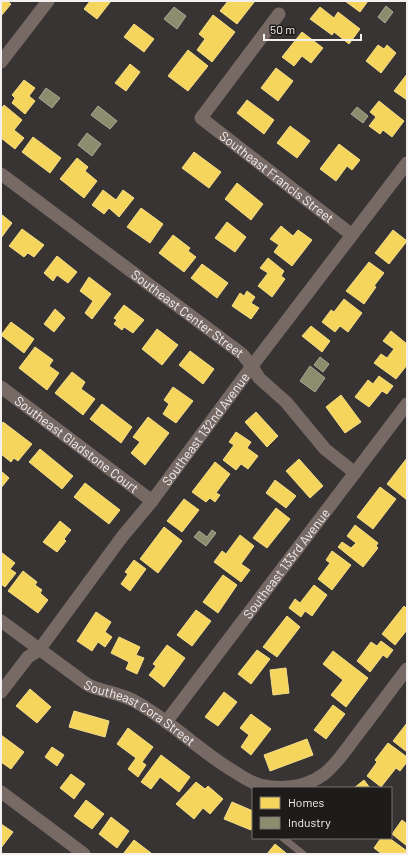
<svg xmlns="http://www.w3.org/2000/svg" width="408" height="855" font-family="Barlow,sans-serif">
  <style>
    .homes { fill: #f6d55c; stroke: #f5dd88 }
    .industry { fill: #8c8c6e; stroke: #abaa95 }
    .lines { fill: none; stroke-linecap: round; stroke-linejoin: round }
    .service { stroke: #776963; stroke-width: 7 }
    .minor { stroke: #776963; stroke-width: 13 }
    .labels { text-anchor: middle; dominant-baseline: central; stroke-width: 4; stroke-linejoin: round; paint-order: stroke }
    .street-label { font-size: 13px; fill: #f4f0f0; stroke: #1e1b1b }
  </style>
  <rect width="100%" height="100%" fill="#383434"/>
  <path class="homes" d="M1 1H7L11 4 1 16Z
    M90 1H111L97 19 84 9Z
    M228 1H255L237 24 220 11Z
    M345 1H368L360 12Z
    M320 7 334 18 338 12 360 29 349 44 334 32 332 35 310 19Z
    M213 15 235 32 212 62 197 50 205 39 199 34Z
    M134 24 154 39 144 52 124 37Z
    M302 32 323 48 311 63 302 56 294 66 282 57Z
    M378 45 384 49 387 45 396 53 381 73 366 61Z
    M188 50 208 66 188 91 168 76Z
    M130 64 140 72 126 91 115 83Z
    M276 68 293 81 278 101 261 88Z
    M407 74V100L394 91Z
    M24 80 35 88 29 96 35 101 25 114 12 103 15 98 12 95Z
    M247 100 274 120 264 134 237 113Z
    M379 101 404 121 392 137 383 130 380 134 369 126 376 117 370 112Z
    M4 105 22 120 14 130 24 138 15 149 1 138V109Z
    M290 126 310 141 297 158 277 143Z
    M33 137 61 158 50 173 22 152Z
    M339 144 360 160 352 170 347 166 336 181 320 169Z
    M194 152 221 172 209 188 182 168Z
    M77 158 88 167 85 171 97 181 84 198 60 179Z
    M237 183 263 204 251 220 225 199Z
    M103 190 116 200 123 190 134 198 119 217 109 208 104 214 92 205Z
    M141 208 163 224 150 243 127 227Z
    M1 214 12 223 1 238Z
    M227 222 246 237 235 252 215 238Z
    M281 226 293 236 298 230 312 240 292 266 274 252 279 245 270 239Z
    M22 229 44 245 34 257 28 253 24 257 9 246Z
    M393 230 407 241 389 264 375 253Z
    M173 235 190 248 188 251 196 257 184 272 159 253Z
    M57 256 77 272 68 283 57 275 53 281 44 273Z
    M268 258 284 271 281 276 285 279 272 297 258 286 268 273 260 268Z
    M369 262 384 273 374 286 376 287 364 304 346 291Z
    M202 264 228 283 217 298 191 278Z
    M89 277 111 294 92 319 85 313 93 301 80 291Z
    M247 291 255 297 251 303 259 308 251 319 232 306 240 293 244 296Z
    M344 299 362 313 348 332 340 326 335 332 322 322 331 310 334 312Z
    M124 305 144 320 133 333 124 327 122 330 114 324 117 320 114 318Z
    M55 309 65 318 54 332 44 324Z
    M11 322 34 339 24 353 1 335Z
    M311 326 330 341 322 352 302 336Z
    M157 329 178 345 162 365 142 349Z
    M391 331 407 344V365L396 379 374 363 381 354 387 358 394 349 383 341Z
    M35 347 53 360 49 366 59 373 47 390 19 368Z
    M190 351 214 369 203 384 179 365Z
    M72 372 85 382 81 389 95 399 83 415 55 393Z
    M379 376 393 386 387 394 382 391 369 407 355 397 368 380 373 384Z
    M173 387 193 401 176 423 163 414 169 404 164 400Z
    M341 395 361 422 345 433 326 407Z
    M102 404 132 427 121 443 90 419Z
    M256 412 278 436 267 447 245 422Z
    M148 417 169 433 145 465 131 453 140 442 133 437Z
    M3 422 32 444 18 461 14 458 11 462 1 454V425Z
    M236 432 251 442 247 448 258 456 248 469 241 464 236 470 223 460 234 445 229 442Z
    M40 449 73 476 62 489 29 462Z
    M407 458V500L387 484Z
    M299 459 323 486 310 498 286 471Z
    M215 462 230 474 216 493 220 495 215 502 210 498 206 502 192 492Z
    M1 471 9 478 1 488Z
    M275 480 296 496 286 508 266 493Z
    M85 483 120 510 109 524 74 497Z
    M380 487 396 499 373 529 357 517Z
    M184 499 199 510 182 532 167 521Z
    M276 508 290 519 267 548 253 538Z
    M60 521 71 530 64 539 66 541 57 552 43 542Z
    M355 525 378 543 376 546 378 548 363 567 338 547 342 542 351 548 356 543 347 536Z
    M164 527 182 541 158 573 140 559Z
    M240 535 254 546 241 564 250 570 241 582 214 562 222 551 226 554Z
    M332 551 351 565 332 590 318 579 330 563 326 560Z
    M1 552 15 563 10 569 16 573 5 587 1 584Z
    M134 560 146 569 130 591 121 584 128 574 125 572Z
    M23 571 37 582 35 585 42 590 40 593 48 600 38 613 8 591Z
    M223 575 237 585 218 613 203 602Z
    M314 585 327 595 312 616 305 611 301 617 289 608 295 599 300 603Z
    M404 606 407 609V630L395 645 382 634Z
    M196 610 211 621 192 646 177 635Z
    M96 612 111 622 105 632 112 637 105 647 98 642 92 651 77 641Z
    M287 616 300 627 277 657 263 647Z
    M119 637 140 647 136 655 144 658 137 674 126 669 129 662 111 653Z
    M381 641 393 650 387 658 383 655 370 672 357 661 371 642 377 646Z
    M167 645 185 658 164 687 149 675 156 666 153 664Z
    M257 650 270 659 251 684 238 674Z
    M333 651 368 678 346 707 331 695 343 680 323 664Z
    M286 668 289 693 273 695 270 670Z
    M30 689 51 707 37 723 16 706Z
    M224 692 237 702 218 726 205 717Z
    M333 705 345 714 326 739 314 730Z
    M74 711 109 721 105 737 69 727Z
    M251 714 271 729 251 755 241 747 249 735 240 728Z
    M407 723V752L393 741Z
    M128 728 153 747 142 762 146 765 138 777 128 769 136 758 117 744Z
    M1 735 24 752 11 769 1 762Z
    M307 739 313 755 270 771 264 755Z
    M388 743 407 757V762L400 771 396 768 381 787 367 776 377 762 375 760Z
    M52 747 64 755 57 766 45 757Z
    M161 755 190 777 179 792 160 777 151 789 141 782Z
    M71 774 85 784 74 799 60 788Z
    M364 780 370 788H354Z
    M196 782 205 789 208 786 223 799 210 814 203 808 194 819 176 804Z
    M86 800 104 814 92 829 74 816Z
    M232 802 253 811V825L251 830 224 819Z
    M111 817 129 831 117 848 99 834Z
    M402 820 407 824V846L392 834Z
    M1 824 13 832 1 848Z
    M381 838H389L407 851V853L382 854 374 848Z
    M134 840 151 853 150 854H123Z
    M275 844 286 853 285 854H267Z"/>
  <path class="industry" d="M386 6 393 12 385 23 378 17Z
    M174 7 186 16 177 29 164 19Z
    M46 88 60 98 52 108 39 98Z
    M98 106 117 121 110 129 91 115Z
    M357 107 368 116 363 123 351 114Z
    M87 133 101 144 92 156 78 145Z
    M320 357 329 364 323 372 314 365Z
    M310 366 325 378 315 392 300 381Z
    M212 530 216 533 206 546 194 537 199 531 207 537Z"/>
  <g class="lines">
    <path class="service" d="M283 838 303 854"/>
    <g class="minor">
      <path id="s1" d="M279 14 201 118 352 235"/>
      <path d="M1 62 48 1"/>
      <path id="s2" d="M1 174 242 354 252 366 259 378 286 402 325 449 355 473"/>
      <path id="s3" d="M1 387 152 501"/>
      <path id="s4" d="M1 621 88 685C103 692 121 693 136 702 170 721 198 749 230 769 240 775 249 782 260 785 282 790 305 788 324 774 337 764 347 748 357 735 374 713 390 691 407 669"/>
      <path id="s5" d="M1 692 28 657 39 650 122 537 152 501 252 366 407 163"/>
      <path id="s6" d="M166 722 407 404"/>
      <path d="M1 792 84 854"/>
    </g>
  </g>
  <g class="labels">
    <g class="street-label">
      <text stroke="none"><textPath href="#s1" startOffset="226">Southeast Francis Street</textPath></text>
      <text stroke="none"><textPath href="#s2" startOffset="233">Southeast Center Street</textPath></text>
      <text stroke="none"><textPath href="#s5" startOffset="334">Southeast 132nd Avenue</textPath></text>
      <text stroke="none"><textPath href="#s3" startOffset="95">Southeast Gladstone Court</textPath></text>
      <text stroke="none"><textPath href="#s6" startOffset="199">Southeast 133rd Avenue</textPath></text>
      <text stroke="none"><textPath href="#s4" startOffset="167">Southeast Cora Street</textPath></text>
    </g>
  </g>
  <rect width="408" height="855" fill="none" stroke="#f4f0f0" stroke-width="4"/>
  <rect x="252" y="787" width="140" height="52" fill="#1e1b1b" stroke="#747070"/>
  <rect x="260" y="797" width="20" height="12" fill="#f6d55c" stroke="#747070"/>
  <text x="288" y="807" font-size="12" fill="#f4f0f0">Homes</text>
  <rect x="260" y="817" width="20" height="12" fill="#8c8c6e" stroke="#747070"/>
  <text x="288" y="827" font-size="12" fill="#f4f0f0">Industry</text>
  <path d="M264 34v6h97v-6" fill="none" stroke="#f4f0f0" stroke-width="2"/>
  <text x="270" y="34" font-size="12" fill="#f4f0f0" stroke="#1e1b1b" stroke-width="3" paint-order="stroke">50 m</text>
</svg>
